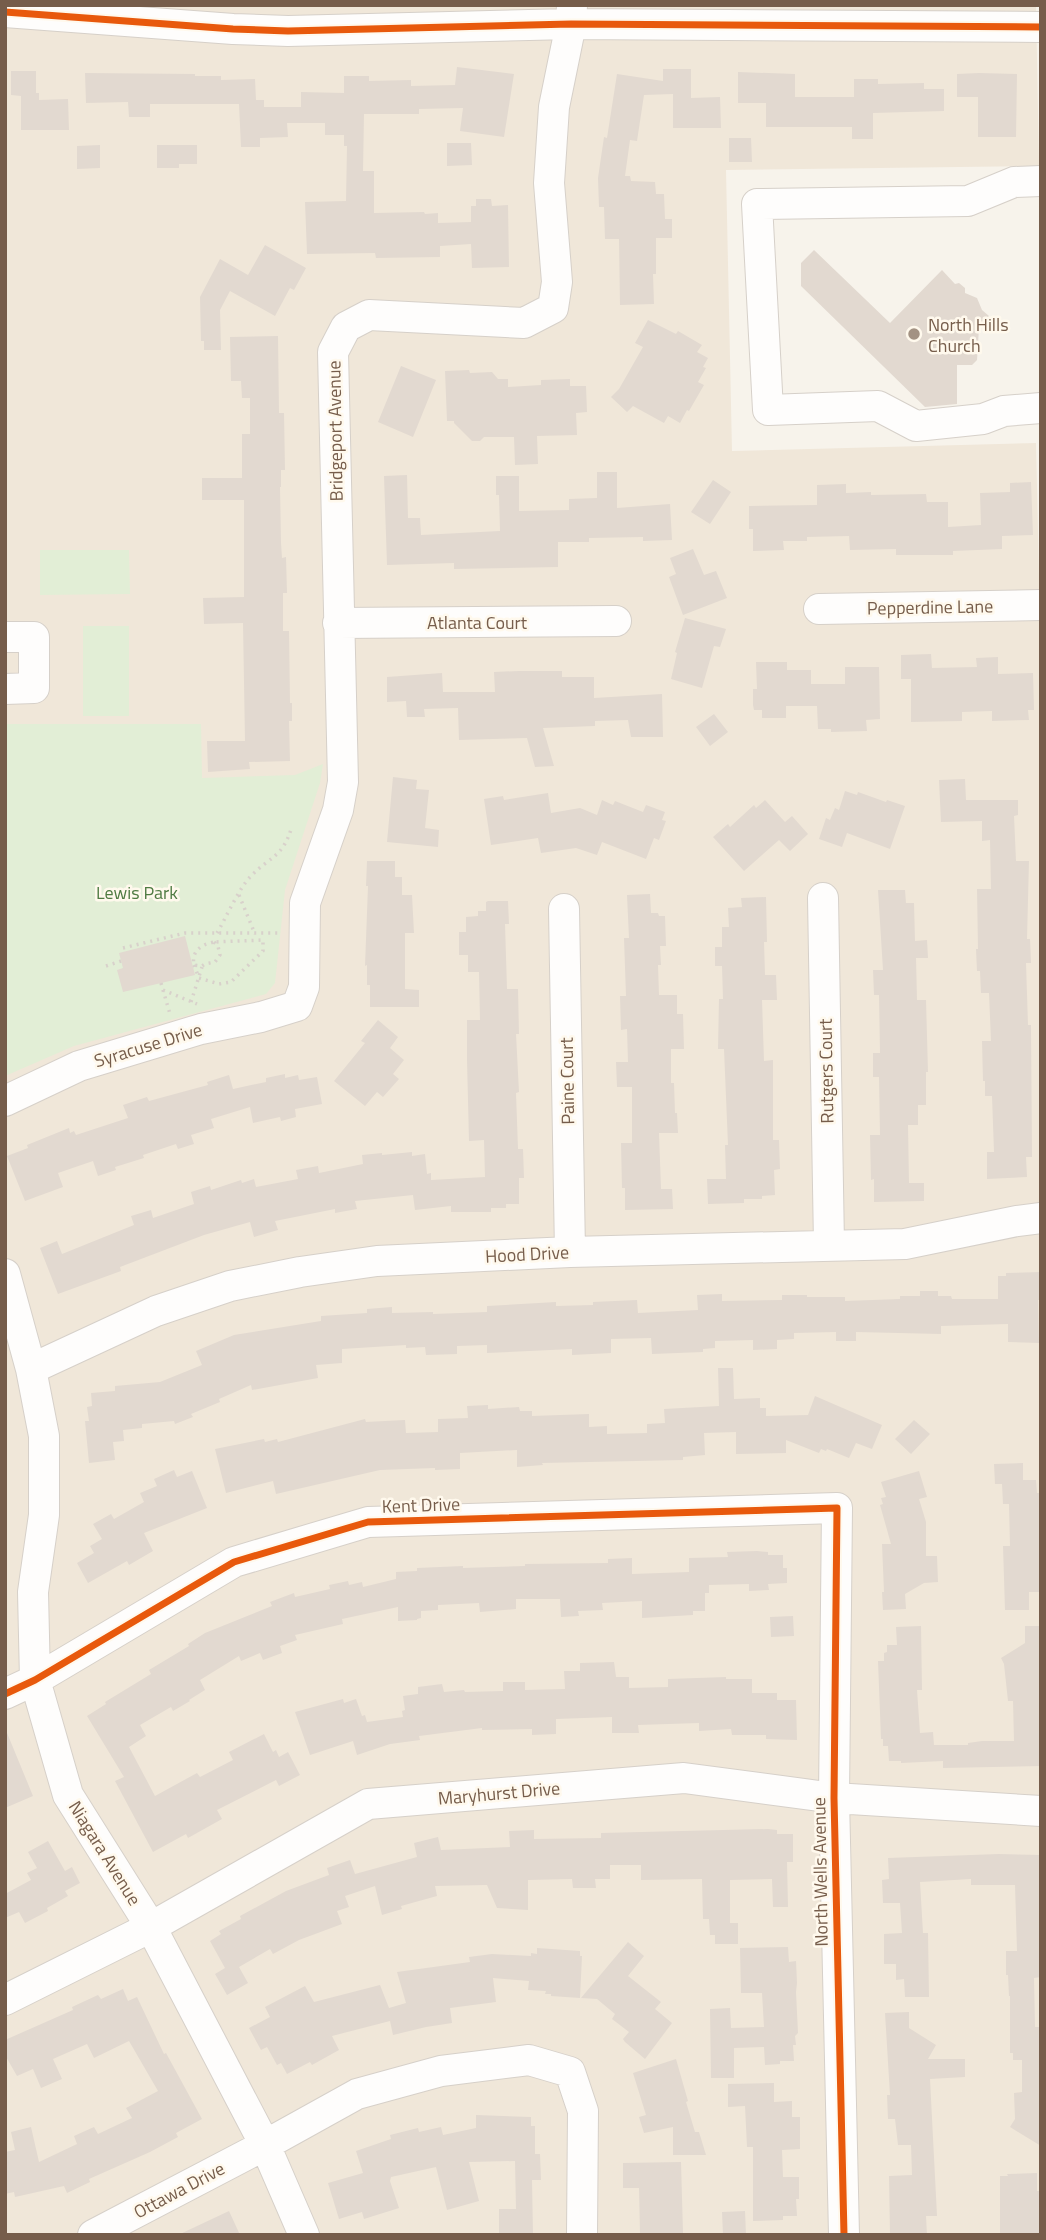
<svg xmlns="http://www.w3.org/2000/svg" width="1046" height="2240" font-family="'Titillium Web',sans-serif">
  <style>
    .residential { fill: #f0e7d9 }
    .green { fill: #e2eed6 }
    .building { fill: #e2d9d0 }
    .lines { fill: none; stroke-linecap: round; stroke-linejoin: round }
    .minor-casing { stroke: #d6d0c9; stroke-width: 32 }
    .path { stroke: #d8d1cb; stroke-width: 3.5; stroke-dasharray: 2 5; stroke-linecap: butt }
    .minor { stroke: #fefdfc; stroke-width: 30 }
    .cycleway-casing { stroke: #fff9ed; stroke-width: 11 }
    .cycleway { stroke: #e8590c; stroke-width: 7 }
    .poi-dot { fill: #a39283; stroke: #fff9ed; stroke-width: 2.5 }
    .labels { text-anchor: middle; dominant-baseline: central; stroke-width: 5; stroke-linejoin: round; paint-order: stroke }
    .poi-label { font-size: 18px; fill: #765d4b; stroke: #fff9ed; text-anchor: start }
    .street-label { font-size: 18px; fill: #765d4b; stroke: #fff9ed }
    .park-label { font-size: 18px; fill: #4f7b42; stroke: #fff9ed }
  </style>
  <rect width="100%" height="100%" fill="#f7f3eb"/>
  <path class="residential" d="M5 5H1036L1039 166 726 170 732 451 1036 443 1041 663V2235H5Z"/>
  <path class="green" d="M40 550H129L130 594 40 595Z
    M83 626H129V716H83Z
    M5 724H201L202 778 295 775 323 764 320 783 285 890 275 983 266 994 74 1046 5 1076Z"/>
  <path class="building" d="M457 67 514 74 504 137 460 131 463 108 419 109V114H364L363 171H374V213L424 212 425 214 438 213V223L471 222V206H476V199H491L492 206 508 205 509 267 472 268 471 244 440 246V257L376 258 375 253 307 254 305 202 346 201 347 146H344V135H325V123H287L288 137 260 138V147H241L239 104H150V117H129L128 102 86 103 85 73 195 74V76H221V80L255 79 256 100H264V107H301V92L344 93V76H369V81L411 80V86L455 85Z
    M663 69H691V98L720 97 721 128H673V94L644 95 637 141 630 140 625 176H630L631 181 655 182 656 194H664L665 219H672V238H656V274H653L654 304 620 305 619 239H605L604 207H599L598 178 604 137 607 138 617 74 663 81Z
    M11 71H36V93H39V100L68 99 69 130H21V96L11 95Z
    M738 72 795 74V97H854V79H878V84L924 83V89H944V111L873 113V139H852V127H766V103H738Z
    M979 73 1017 74 1016 137H978V97H957V74Z
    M729 138H751L752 162H729Z
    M447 143H471L472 165 447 166Z
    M100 145V168L77 169V146Z
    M157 145H197V164H179V168H157Z
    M265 245 306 268 294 290 290 288 275 316 230 291 220 310 221 350H204V341H201L200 297 220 259 248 275Z
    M814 250 890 323 942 270 955 284 959 283 965 288V293L977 298 982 310 989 316 979 328 977 360 972 365H957V404L925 407 801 286V263Z
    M648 320 676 334 678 331 702 345 697 352 708 358 703 367 706 368 698 382 704 385 689 411 687 410 680 423 668 416 664 423 633 406 627 412 611 397 619 389 643 347 635 343Z
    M278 336 279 413H284L285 470H281V487H280L281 543 282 558 286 557 287 593H283V631H289L290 703H292V721H289L290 761 249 762 250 769 208 772 207 741H245L243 623 204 624 203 598 244 597V500H202V478H242V434H250V398H242L241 381H231L230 337Z
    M401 366 436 380 413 437 378 422Z
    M469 370 470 373 492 372 498 379H508V387L541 385V380L570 379V386H586L587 412 576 413 577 435 537 436 538 464 515 465 514 437H484L480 441H472L454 423V421H447L445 371Z
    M597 472H617V508L670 504 672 540 643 541V537L589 538V542H558V567L454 569V563L387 565 384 476 407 475 408 518H420L421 535 500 531 499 495H496V476H519V511L569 510V499L597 498Z
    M713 480 731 492 710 524 691 512Z
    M1031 482 1033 535 1002 536V549L953 551V555H896V549L850 550 849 536 807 537V541H783L784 550 753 551V529H749V506L817 505V485L846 484V493L871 492V495L926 494 927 502H948V527L981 525 980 493 1010 492V483Z
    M693 549 704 575 716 571 727 598 683 615 669 577 676 574 670 558Z
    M685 618 726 629 720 647 714 646 702 688 671 679 677 653 675 652Z
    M931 654 932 668 977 667 976 658 998 657V674L1033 673 1034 710H1028L1029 720 992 721V711L962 712V721L911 722V679H901V655Z
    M756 662H787V670H811V684H845V667H879L880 719 866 720 867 731 831 732V729H818L817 706H786V718H762V710H754L753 705V689H757Z
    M519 671H562V677H594V698L662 694 663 737H631L628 720 595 721V726L543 728 554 766 535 767 527 738 459 740 458 708 424 709 425 717H407L406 701 387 702V677L442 673 443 692H495L494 672Z
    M714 714 728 732 710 746 696 727Z
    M393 777 417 780 416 789 429 790 425 828 439 830 438 847 387 842Z
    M965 779 966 800H1018V815L1014 816 1016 861H1029L1027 939H1030L1031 963H1026L1028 1025H1031L1032 1157H1026L1027 1177 987 1179V1152H994L992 1096H985V1081H983L982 1041H991L989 993H981L980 971H977L976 949H978L977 889H991L990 840 982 841V821L941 822 939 780Z
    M845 791 857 795 858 792 886 802 887 800 905 806 890 849 847 833 842 847 819 839 826 818 830 820 835 808 839 810Z
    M548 793 551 813 580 808 597 815 602 800 613 805 615 801 643 812 646 805 665 812 662 820 666 821 659 840 654 838 646 859 602 842 597 855 576 848 541 853 538 838 491 845 484 799 503 796 504 800Z
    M765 800 785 822 792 816 808 834 790 851 779 840 744 871 713 837 728 824 730 827 754 805 756 808Z
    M367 861H395V877H402V895H412L414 933H405V989L419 990V1007H370V985H367V965L365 966 368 886H366Z
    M878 890H905L906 903H914L915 941 927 940 928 958H916L917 1000H926L928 1072H926V1105H918V1125H908L909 1183H924V1201L874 1202V1179L871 1180 870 1135H880L879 1077H873V1053H880L879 995H874L873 970H883Z
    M650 894 651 913H658L659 916H665L666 946H660L661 965H658L659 995H677V1014H683L684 1049H671V1083H674L675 1113H677L678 1133H659L661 1189H672L673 1209 625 1210V1188H622L621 1143H632V1087H617L616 1062H628L627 1029 621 1030 620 996H626L624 938H629L627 895Z
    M766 897 767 942H764L765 975H776L777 1000H762L764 1061 773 1060V1140H779L780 1169 774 1170 775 1195 762 1196V1199H744V1203L708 1204 707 1179H726L725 1145H728L724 1049H718L719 999H723L722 966H715V947H722V927H729L728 908 742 907 741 898Z
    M488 901H508L509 924H505L507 989H518L519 1034H516L519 1092 516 1093 518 1149H523L524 1178H519V1204H506V1208H491V1212H451V1206L415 1210 413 1195 355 1201 357 1209 335 1213V1209L275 1221 278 1230 254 1237 250 1222 204 1235 120 1267 121 1271 58 1294 40 1248 57 1241 62 1254 134 1225 131 1216 151 1210 153 1218 194 1204 191 1192 210 1186 211 1190 241 1180 242 1183 254 1179 256 1187 298 1179 296 1170 318 1166 319 1173 363 1164 362 1155 382 1153V1155L412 1152V1156L425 1154 427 1174 431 1173V1180L485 1177 484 1140 469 1141 467 1060V1020H480L479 972H468V955H459V932H466V917L478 916V911H486V902Z
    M185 936 195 975 123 992 117 970 123 968 119 953Z
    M378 1020 398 1037 390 1048 404 1060 393 1074 399 1079 383 1097 377 1092 365 1106 334 1081 365 1043 361 1041Z
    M285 1074V1078L298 1075 299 1080 317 1077 322 1104 295 1109 296 1117 281 1121 280 1117 253 1123 250 1107 211 1119 214 1128 191 1135 194 1144 178 1149 176 1144 143 1155 144 1158 115 1167 116 1170 98 1176 93 1161 58 1173 63 1187 25 1201 7 1156 28 1148 27 1145 69 1128 70 1133 74 1131 76 1135 128 1118 123 1105 147 1097 149 1101 208 1085 207 1082 229 1075 233 1089 266 1082V1078Z
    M1041 1272V1300H1038L1039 1343 1008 1342V1324L941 1326V1334L856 1332V1341H836V1332L794 1333V1339L777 1340V1349L753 1350V1340L715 1341V1348L703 1349V1352L652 1354 651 1338 611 1339V1353L572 1355V1349L487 1353V1345L457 1346V1354L426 1355 425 1347 406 1348V1345L342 1349V1363L316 1365 318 1378 252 1390 251 1385 219 1399 220 1402 191 1414 193 1417 175 1424 174 1421 142 1424V1428L123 1430 124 1441 113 1442 115 1460 89 1463 85 1421H89L87 1407 92 1406 91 1393 115 1391V1386L160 1382 202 1365 196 1351 234 1335 321 1321V1316L367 1313V1309L392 1307V1313L433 1312V1314L487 1312V1306L556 1302V1306L593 1305V1302L637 1300 638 1313 698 1310 697 1295 722 1294V1301L782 1300V1295H807V1297H845V1301L900 1299V1296H920V1291H938V1296H951L952 1299H998V1276H1006V1273Z
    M718 1368H733L734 1399 760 1398V1408H766V1416L808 1415 815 1396 882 1425 872 1449 856 1443 849 1458 827 1449 826 1451 821 1449 819 1453 786 1440V1453L736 1454V1432L704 1433 705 1455 683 1457V1460L542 1463 543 1465 517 1467V1450L460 1453V1469L435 1470V1468L380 1470 276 1494 273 1481 226 1493 215 1449 264 1439 265 1442 277 1439 278 1442 365 1419 366 1422 405 1420 406 1433 438 1432V1419L468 1418 467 1406 488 1405V1409L519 1407 520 1411H532V1416L589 1414V1427L607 1426V1434L647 1433V1424L665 1423 664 1409 719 1406Z
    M914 1420 930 1434 911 1454 895 1439Z
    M1023 1463V1480H1036L1037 1493H1039L1041 1584H1039V1592H1029V1610H1005L1003 1546H1010L1009 1504H1003L1002 1484H995L994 1464Z
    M174 1470 177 1477 192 1471 207 1508 144 1533 153 1551 129 1565 127 1561 88 1583 77 1563 94 1553 90 1546 102 1539 93 1524 111 1514 114 1519 144 1502 140 1493 157 1486 154 1479Z
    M919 1471 927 1497 919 1499 926 1522V1556H937L938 1582 924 1583 905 1594 906 1609 883 1610 882 1592H884L882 1544H891L880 1505 883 1504 881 1498 886 1497 881 1482Z
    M757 1551 768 1552V1555H783V1568H787V1583L768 1584 769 1590 749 1591V1584L709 1585V1593H705V1611H693V1615L642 1618V1601L602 1603 603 1610 578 1611 579 1616 561 1617 560 1599H516V1609L480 1612 479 1603 438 1605V1610L421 1611V1618L417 1619V1620L398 1621V1607L342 1619 343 1624 295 1635 297 1640 280 1646 282 1653 263 1660 260 1653 241 1661 239 1656 200 1680 205 1690 189 1700 190 1701 173 1711 171 1707 140 1725 146 1736 129 1747 155 1796 197 1773 200 1777 233 1760 229 1752 264 1734 273 1752 276 1750 279 1757 288 1752 300 1775 279 1786 276 1780 217 1810 222 1819 188 1838 186 1834 153 1852 115 1781 124 1777 87 1716 106 1704 105 1702 151 1674 149 1670 189 1646 188 1644 205 1633 272 1606 270 1602 294 1593 295 1597 330 1589 329 1585 348 1581 349 1585 362 1582 363 1587 396 1579V1572L417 1571V1568L463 1566V1568L525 1566V1564L608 1563V1559L632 1558V1574L689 1572V1558L728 1557 727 1552Z
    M793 1616 794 1636 771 1637 770 1617Z
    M921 1626 922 1690H917L920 1733 933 1732 934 1745H968V1743L982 1741H1014L1013 1701H1008L1004 1664 1001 1658 1025 1643V1626H1041V1766L943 1768V1761L901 1763V1761H889L888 1746H883V1739H881L878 1661H884V1653L887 1652V1645H897L896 1627Z
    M614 1662 616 1677H629V1688L668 1687V1679L726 1677V1679H752V1693H777V1700H796L797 1740 766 1739V1735H732L731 1729 699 1731V1723L638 1725 639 1733H612V1717L556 1719V1734L532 1735V1729L482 1730V1728L419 1736 420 1740 390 1744 357 1755 353 1741 310 1755 295 1712 343 1699 344 1703 356 1699 362 1716 365 1715 367 1722 403 1717 402 1711 405 1710 403 1696 418 1694V1687L442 1684 444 1692 464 1690 465 1692 503 1691V1682H525V1690L565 1689 564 1671H580V1663Z
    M5 1728 33 1796 5 1808Z
    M768 1829 777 1830V1834H793V1862H787L788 1907H773L772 1879 730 1880V1923H738V1944H715V1935H710L709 1919H703L702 1879 641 1880V1865H610V1879H595L596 1888H573L572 1879 528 1880V1910L497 1908 487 1885 435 1886 437 1896 401 1906 402 1909 382 1915 375 1886 345 1896 349 1907 337 1911 342 1924 299 1940 273 1954 270 1949 239 1967 248 1983 227 1995 215 1974 225 1968 210 1941 221 1934 219 1931 241 1919 240 1916 286 1891 329 1875 327 1868 350 1860 355 1874 417 1857 414 1843 438 1837 441 1850 510 1847 509 1831 534 1830V1839L601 1838V1833Z
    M48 1841 65 1871 72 1867 80 1883 65 1891 68 1896 47 1908 48 1911 25 1923 19 1912 5 1918V1894L31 1880 27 1873 37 1868 28 1852Z
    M999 1854 1041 1855V1977L1034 1978 1035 2027H1041V2146L1010 2127 1015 2119 1014 2093 1022 2092V2060H1013V2053H1010V1996H1009L1008 1975H1006V1951H1017L1015 1885H971V1879L920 1882 923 1933H928L929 1997H905L904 1979 896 1980V1964H884V1934L902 1933 900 1903H883L882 1880 889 1879 888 1858Z
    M628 1942 644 1956 628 1976 661 2002 655 2009 672 2023 645 2059 625 2042 623 2039 629 2032 612 2019 615 2014 597 1999 581 1998Z
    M788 1947 789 1962 796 1961 797 1983 796 1992 798 2033 795 2036 796 2045H793L794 2061H780V2064L765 2065 764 2047 734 2048V2078H711L710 2009 730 2008 731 2028 764 2027 762 1993H741L740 1948Z
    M537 1948 580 1951V1956H582L580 1998 551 1996V1994H545L546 1991 528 1990 529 1981 493 1978 496 2002 450 2008 452 2023 426 2027 393 2035 390 2021 332 2036 339 2050 312 2065 310 2062 287 2074 281 2063 277 2065 267 2047 261 2050 249 2028 270 2017 265 2007 305 1986 314 2002 380 1985 389 2008 406 2003 397 1972 470 1962 469 1957 492 1954 531 1956V1953L537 1954Z
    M123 1989 128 2001 137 1997 164 2054 166 2053 202 2119 176 2133 178 2137 150 2152 89 2179 90 2182 67 2193 64 2186 15 2197 14 2192 5 2194V2152L15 2150 11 2132 31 2127 39 2162 77 2144 74 2136 94 2127 98 2134 132 2118 126 2108 158 2091 129 2041 94 2058 87 2044 53 2059 62 2079 41 2088 33 2069 17 2076 5 2055V2040L73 2010 72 2007 98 1995 101 1999Z
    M909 2012V2028L936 2045 928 2059H965V2077L930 2079 937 2216H926L927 2235H890L889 2176 912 2175 911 2145H898L895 2119H888L887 2095H890L885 2013Z
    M676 2059 688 2101 686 2102 695 2132H699L706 2155H673V2127L644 2133 639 2117 646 2115 633 2073Z
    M774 2083V2102L792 2101V2117H800V2149L782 2150 783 2177H799V2199H796L797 2216H783V2220L753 2221V2147H747L745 2106 728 2107V2084Z
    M476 2115 531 2117V2126H535V2154H540L541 2180H532L533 2235H499V2209H516L515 2161 469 2162 479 2201 447 2210 436 2167 391 2177 390 2181 399 2208 364 2219 362 2212 339 2219 328 2183 363 2173 356 2151 391 2139 390 2135 418 2128 419 2132 441 2127 443 2135 476 2128Z
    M681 2162 683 2233 640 2234 639 2188H623V2163Z
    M1037 2173V2191H1041V2235H1000V2176H1008L1007 2174Z
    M229 2211 240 2235H178Z
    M745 2211 746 2235H723L722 2212Z"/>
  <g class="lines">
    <defs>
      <path id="minor" d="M5 12 233 29 288 31 571 24 1041 27
        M1041 181 1014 182 968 201 757 204 768 410 878 406 916 426 983 419 1004 411 1041 408
        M819 609 1041 605
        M338 623 616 621
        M5 637H34V688L5 689
        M823 898 829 1244
        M564 909 570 1252
        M5 1101 79 1066 201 1029 261 1017 297 1006 304 987 305 903 338 810 343 782 333 352 346 327 369 315 524 323 553 308 557 282 549 183 554 107 571 24 572 5
        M5 1274 31 1369 44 1436V1515L33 1592 35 1680 68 1795 151 1927 265 2145 304 2235
        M31 1369 156 1311 230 1286 300 1272 377 1261 570 1252 905 1244 1017 1221 1041 1218
        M5 1694 35 1680 234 1562 368 1522 837 1508 834 1798 844 2235
        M5 2000 151 1927 368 1804 684 1778 834 1798 1041 1811
        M93 2235 265 2145 357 2094 441 2071 529 2060 570 2072 583 2111 582 2235"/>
    </defs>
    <use href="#minor" class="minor-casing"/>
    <path class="path" d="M239 895 255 934
      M217 933C226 918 239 888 251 876 270 856 283 858 292 826
      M214 942 218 946 220 955 215 962 205 964 202 966 194 965C191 951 202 944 214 942Z
      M123 948 185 933H281
      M194 965 199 978 219 984 231 982 263 951V940L214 942
      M106 966 121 961
      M161 983 170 1014
      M163 990 197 1004
      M191 1002 202 967"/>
    <use href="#minor" class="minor"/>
    <defs>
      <path id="cycleway" d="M5 12 233 29 288 31 571 24 1041 27
        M5 1694 35 1680 234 1562 368 1522 837 1508 834 1798 844 2235"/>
    </defs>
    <use href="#cycleway" class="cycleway-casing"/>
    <use href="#cycleway" class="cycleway"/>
  </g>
  <circle class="poi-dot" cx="914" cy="334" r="7"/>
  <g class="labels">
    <g class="poi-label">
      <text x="928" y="324">North Hills<tspan x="928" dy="21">Church</tspan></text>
    </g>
    <g class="street-label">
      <text transform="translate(335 431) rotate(-91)">Bridgeport Avenue</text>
      <text transform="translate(930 607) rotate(-1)">Pepperdine Lane</text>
      <text x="477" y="622">Atlanta Court</text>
      <text transform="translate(148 1045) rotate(-17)">Syracuse Drive</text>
      <text transform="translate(826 1071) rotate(-91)">Rutgers Court</text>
      <text transform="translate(567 1081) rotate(-91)">Paine Court</text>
      <text transform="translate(527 1254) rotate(-3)">Hood Drive</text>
      <text transform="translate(421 1505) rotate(-2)">Kent Drive</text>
      <text transform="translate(499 1793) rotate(-5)">Maryhurst Drive</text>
      <text transform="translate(105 1853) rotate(58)">Niagara Avenue</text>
      <text transform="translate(820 1872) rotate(-91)">North Wells Avenue</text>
      <text transform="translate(179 2190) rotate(-28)">Ottawa Drive</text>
    </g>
    <g class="park-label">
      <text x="137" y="892">Lewis Park</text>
    </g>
  </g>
  <rect width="1046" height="2240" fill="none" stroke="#765d4b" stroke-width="14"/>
</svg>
